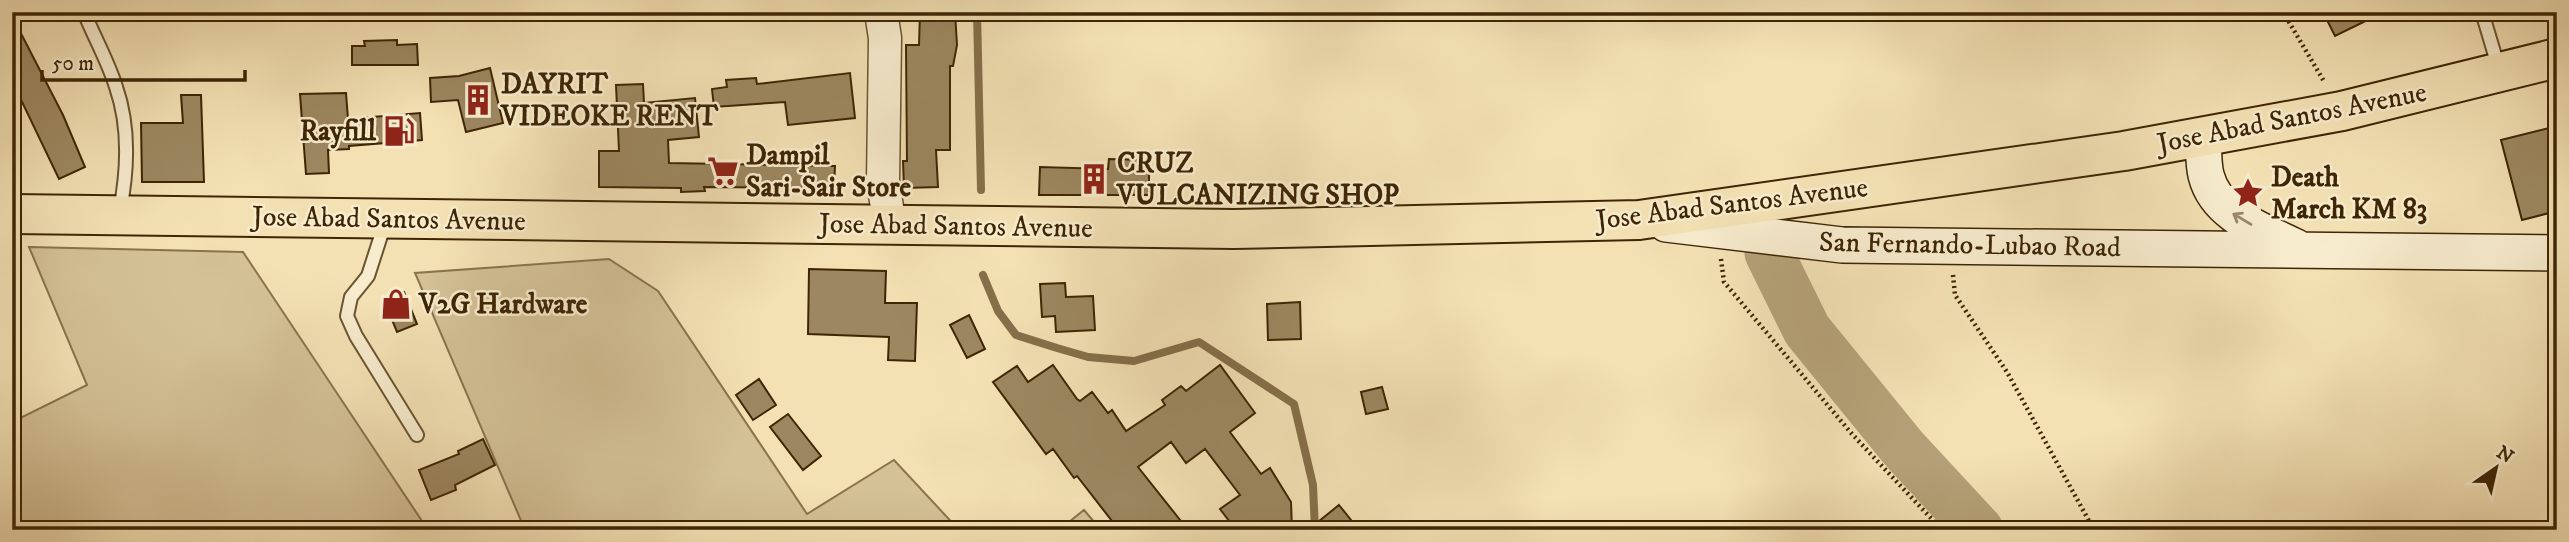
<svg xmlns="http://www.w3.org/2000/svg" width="2569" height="542" font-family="'IM FELL DW Pica',serif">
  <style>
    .green { fill: #d4c196; stroke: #89734d; stroke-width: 2 }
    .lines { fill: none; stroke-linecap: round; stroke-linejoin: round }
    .stream { stroke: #856f4a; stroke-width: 8 }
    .river { stroke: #b5a178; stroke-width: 49 }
    .building { fill: #9c8760; stroke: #3e2504; stroke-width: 2 }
    .service-casing { stroke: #6b5430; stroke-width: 16 }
    .tertiary-casing { stroke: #6b5430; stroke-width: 35 }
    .secondary-casing { stroke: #3e2504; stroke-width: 38 }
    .trunk-casing { stroke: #3e2504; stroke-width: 42 }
    .path { stroke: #3e2504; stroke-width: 4.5; stroke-dasharray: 2 3.5; stroke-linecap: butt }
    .service { stroke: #f7ecce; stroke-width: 12 }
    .tertiary { stroke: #f7ecce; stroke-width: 32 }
    .secondary { stroke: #f7ecce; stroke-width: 35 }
    .trunk { stroke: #f3e1b4; stroke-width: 38 }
    .oneway { stroke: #9a8869 }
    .labels { text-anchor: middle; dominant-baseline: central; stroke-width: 5; stroke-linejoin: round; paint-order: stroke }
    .poi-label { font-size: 28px; font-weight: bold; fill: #3e2504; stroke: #f7ecce; text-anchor: start }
    .street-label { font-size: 28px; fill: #3e2504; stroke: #f7ecce }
  </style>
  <rect width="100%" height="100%" fill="#f3e1b4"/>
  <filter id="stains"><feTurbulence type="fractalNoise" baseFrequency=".00286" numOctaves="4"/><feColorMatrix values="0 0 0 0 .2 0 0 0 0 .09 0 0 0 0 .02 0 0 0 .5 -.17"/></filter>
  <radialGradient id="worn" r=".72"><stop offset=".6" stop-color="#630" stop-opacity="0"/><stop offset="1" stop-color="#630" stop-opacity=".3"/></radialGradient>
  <path class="green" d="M29 247 243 252 428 530H12V422L87 385Z
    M609 259 658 291 807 514 894 460 959 530H525L415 273Z
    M1084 510 1101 530H1059Z"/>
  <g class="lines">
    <path class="stream" d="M977 12 981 190
      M983 275 998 311 1016 335 1057 348 1088 357 1134 361 1199 342 1294 404 1313 485 1315 530"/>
    <path class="river" d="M1769 253 1807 330 1903 448 1979 530"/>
  </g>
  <path class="building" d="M920 12H955L957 45 953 66H950V150H936L938 187 904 188 903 161H907L906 45H919Z
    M2323 12H2384L2335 36Z
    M12 16 63 115 85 167 59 179 12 81Z
    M397 40V45L417 44 418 65H352V46H365L364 41Z
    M490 68 503 123 466 132 458 100 431 102 430 78 459 76Z
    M850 73 855 118 788 125 785 102 714 107 712 89 727 87 726 80 756 78 757 84Z
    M643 84 644 103 695 98 699 137 668 140 669 163 835 166 834 188 704 187 705 191 681 192V188L599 187V151H619L616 85Z
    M346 93 348 119 420 113 422 140 349 146V149L328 150 329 173 306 174 300 94Z
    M181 95H201L204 182H142L141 123H183Z
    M2557 126V211L2522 220 2501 140Z
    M1109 159 1149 160V195H1039L1040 167 1108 169Z
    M809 269 886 271 885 303H917L915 361 888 360 889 337 808 334Z
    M1065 283 1066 297 1093 296 1095 330 1056 332 1055 316 1042 317 1040 284Z
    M404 292 417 324 397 332 384 300Z
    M1300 302 1301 339 1268 340 1267 304Z
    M969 315 985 349 967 358 950 325Z
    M1053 365 1077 399 1080 401 1092 392 1108 413 1112 410 1126 431 1165 405 1162 400 1181 386 1186 391 1220 365 1255 413 1230 432 1261 474 1270 468 1291 502 1292 530H1236L1220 509 1240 495 1205 449 1186 463 1171 442 1138 467 1188 530H1119L1077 476 1074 478 1053 449 1046 454 993 382 1017 366 1028 382Z
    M759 379 776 405 753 420 736 395Z
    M1382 387 1388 409 1366 414 1361 392Z
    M788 414 821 456 803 470 770 427Z
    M483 439 495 465 455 485 456 490 431 500 419 470 459 454 458 451Z
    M1339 505 1359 530H1308Z"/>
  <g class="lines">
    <defs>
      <path id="service" d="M84 12C94 37 108 61 116 87 130 127 128 169 120 210
        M2482 12 2499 69
        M385 223 368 276 351 297 347 316 356 336 417 435"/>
      <path id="tertiary" d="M881 12 885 38 883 182 890 226"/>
      <path id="secondary" d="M2203 137C2204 149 2203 163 2206 175 2216 216 2262 230 2296 247
        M1666 224 1842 245 2557 253"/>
      <path id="trunk" d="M12 214 1234 229 1639 220 2124 151 2342 111 2557 58"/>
    </defs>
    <use href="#service" class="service-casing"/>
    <use href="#tertiary" class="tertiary-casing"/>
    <use href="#secondary" class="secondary-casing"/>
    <use href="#trunk" class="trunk-casing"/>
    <path class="path" d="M2283 12 2325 83
      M1721 259 1724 282 1852 434 1942 530
      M1953 275 1955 295 2007 372 2094 530"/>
    <use href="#service" class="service"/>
    <use href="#tertiary" class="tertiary"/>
    <use href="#secondary" class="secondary"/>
    <use href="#trunk" class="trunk"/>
  </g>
  <defs><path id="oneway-shaft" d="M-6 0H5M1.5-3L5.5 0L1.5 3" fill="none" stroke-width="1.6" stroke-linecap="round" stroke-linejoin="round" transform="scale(1.75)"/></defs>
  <use class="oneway" href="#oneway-shaft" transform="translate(2242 219) rotate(-149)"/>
  <defs>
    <symbol id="building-bare" viewBox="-9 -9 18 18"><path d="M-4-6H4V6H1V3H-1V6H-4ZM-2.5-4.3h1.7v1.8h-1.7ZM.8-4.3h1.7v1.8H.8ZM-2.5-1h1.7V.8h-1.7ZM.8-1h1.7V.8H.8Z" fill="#8f2418" stroke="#f7ecce" stroke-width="2.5" paint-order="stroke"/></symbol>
    <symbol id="fuel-bare" viewBox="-9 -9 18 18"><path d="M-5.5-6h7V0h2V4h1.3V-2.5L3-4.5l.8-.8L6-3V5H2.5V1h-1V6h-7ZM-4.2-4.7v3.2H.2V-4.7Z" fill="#8f2418" stroke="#f7ecce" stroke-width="2.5" paint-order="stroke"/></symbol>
    <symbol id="supermarket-bare" viewBox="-9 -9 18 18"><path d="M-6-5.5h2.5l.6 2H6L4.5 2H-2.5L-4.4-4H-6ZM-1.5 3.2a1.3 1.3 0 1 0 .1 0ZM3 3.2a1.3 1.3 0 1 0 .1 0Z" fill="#8f2418" stroke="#f7ecce" stroke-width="2.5" paint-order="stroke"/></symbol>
    <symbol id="sight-bare" viewBox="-9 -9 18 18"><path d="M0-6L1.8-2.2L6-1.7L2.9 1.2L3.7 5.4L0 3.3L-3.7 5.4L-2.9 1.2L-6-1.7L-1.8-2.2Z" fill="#8f2418" stroke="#f7ecce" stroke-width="2.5" paint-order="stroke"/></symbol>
    <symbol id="shop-bare" viewBox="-9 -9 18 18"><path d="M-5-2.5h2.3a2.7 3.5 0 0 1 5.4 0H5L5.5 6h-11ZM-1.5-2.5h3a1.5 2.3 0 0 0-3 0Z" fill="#8f2418" stroke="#f7ecce" stroke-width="2.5" paint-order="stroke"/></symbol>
  </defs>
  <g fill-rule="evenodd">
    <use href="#building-bare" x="456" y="78" width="44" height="44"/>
    <use href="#fuel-bare" x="377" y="109" width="44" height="44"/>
    <use href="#supermarket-bare" x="701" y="149" width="44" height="44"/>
    <use href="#building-bare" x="1072" y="157" width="44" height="44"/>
    <use href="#sight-bare" x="2226" y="171" width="44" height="44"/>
    <use href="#shop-bare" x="374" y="282" width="44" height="44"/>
  </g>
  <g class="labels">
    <g class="poi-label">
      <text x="501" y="84">DAYRIT<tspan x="501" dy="32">VIDEOKE RENT</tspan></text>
      <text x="376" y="131" text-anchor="end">Rayfill</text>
      <text x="746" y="155">Dampil<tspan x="746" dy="32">Sari-Sair Store</tspan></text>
      <text x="1117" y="163">CRUZ<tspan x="1117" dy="32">VULCANIZING SHOP</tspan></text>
      <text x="2271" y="177">Death<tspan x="2271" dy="32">March KM 83</tspan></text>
      <text x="419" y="304">V2G Hardware</text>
    </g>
    <g class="street-label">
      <text transform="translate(2292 118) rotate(-11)">Jose Abad Santos Avenue</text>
      <text transform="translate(1732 204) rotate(-7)">Jose Abad Santos Avenue</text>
      <text transform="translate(389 219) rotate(1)">Jose Abad Santos Avenue</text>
      <text transform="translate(956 226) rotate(1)">Jose Abad Santos Avenue</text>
      <text transform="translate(1970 245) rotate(1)">San Fernando-Lubao Road</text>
    </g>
  </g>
  <rect width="2569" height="542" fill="none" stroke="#f3e1b4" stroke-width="42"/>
  <rect x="14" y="14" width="2541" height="514" fill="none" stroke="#3e2504" stroke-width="3.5"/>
  <rect x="21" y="21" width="2527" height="500" fill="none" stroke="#3e2504" stroke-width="2"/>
  <g transform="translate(2496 468) rotate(34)" stroke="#f7ecce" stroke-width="5" paint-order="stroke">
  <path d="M0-5L12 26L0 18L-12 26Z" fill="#3e2504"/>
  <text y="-10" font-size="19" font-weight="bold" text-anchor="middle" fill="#3e2504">N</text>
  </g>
  <path d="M42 70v10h203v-10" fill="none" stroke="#3e2504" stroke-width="3.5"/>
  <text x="52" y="70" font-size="21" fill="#3e2504" stroke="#f7ecce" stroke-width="5" paint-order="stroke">50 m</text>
  <rect width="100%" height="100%" filter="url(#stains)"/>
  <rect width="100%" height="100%" fill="url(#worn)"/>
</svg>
